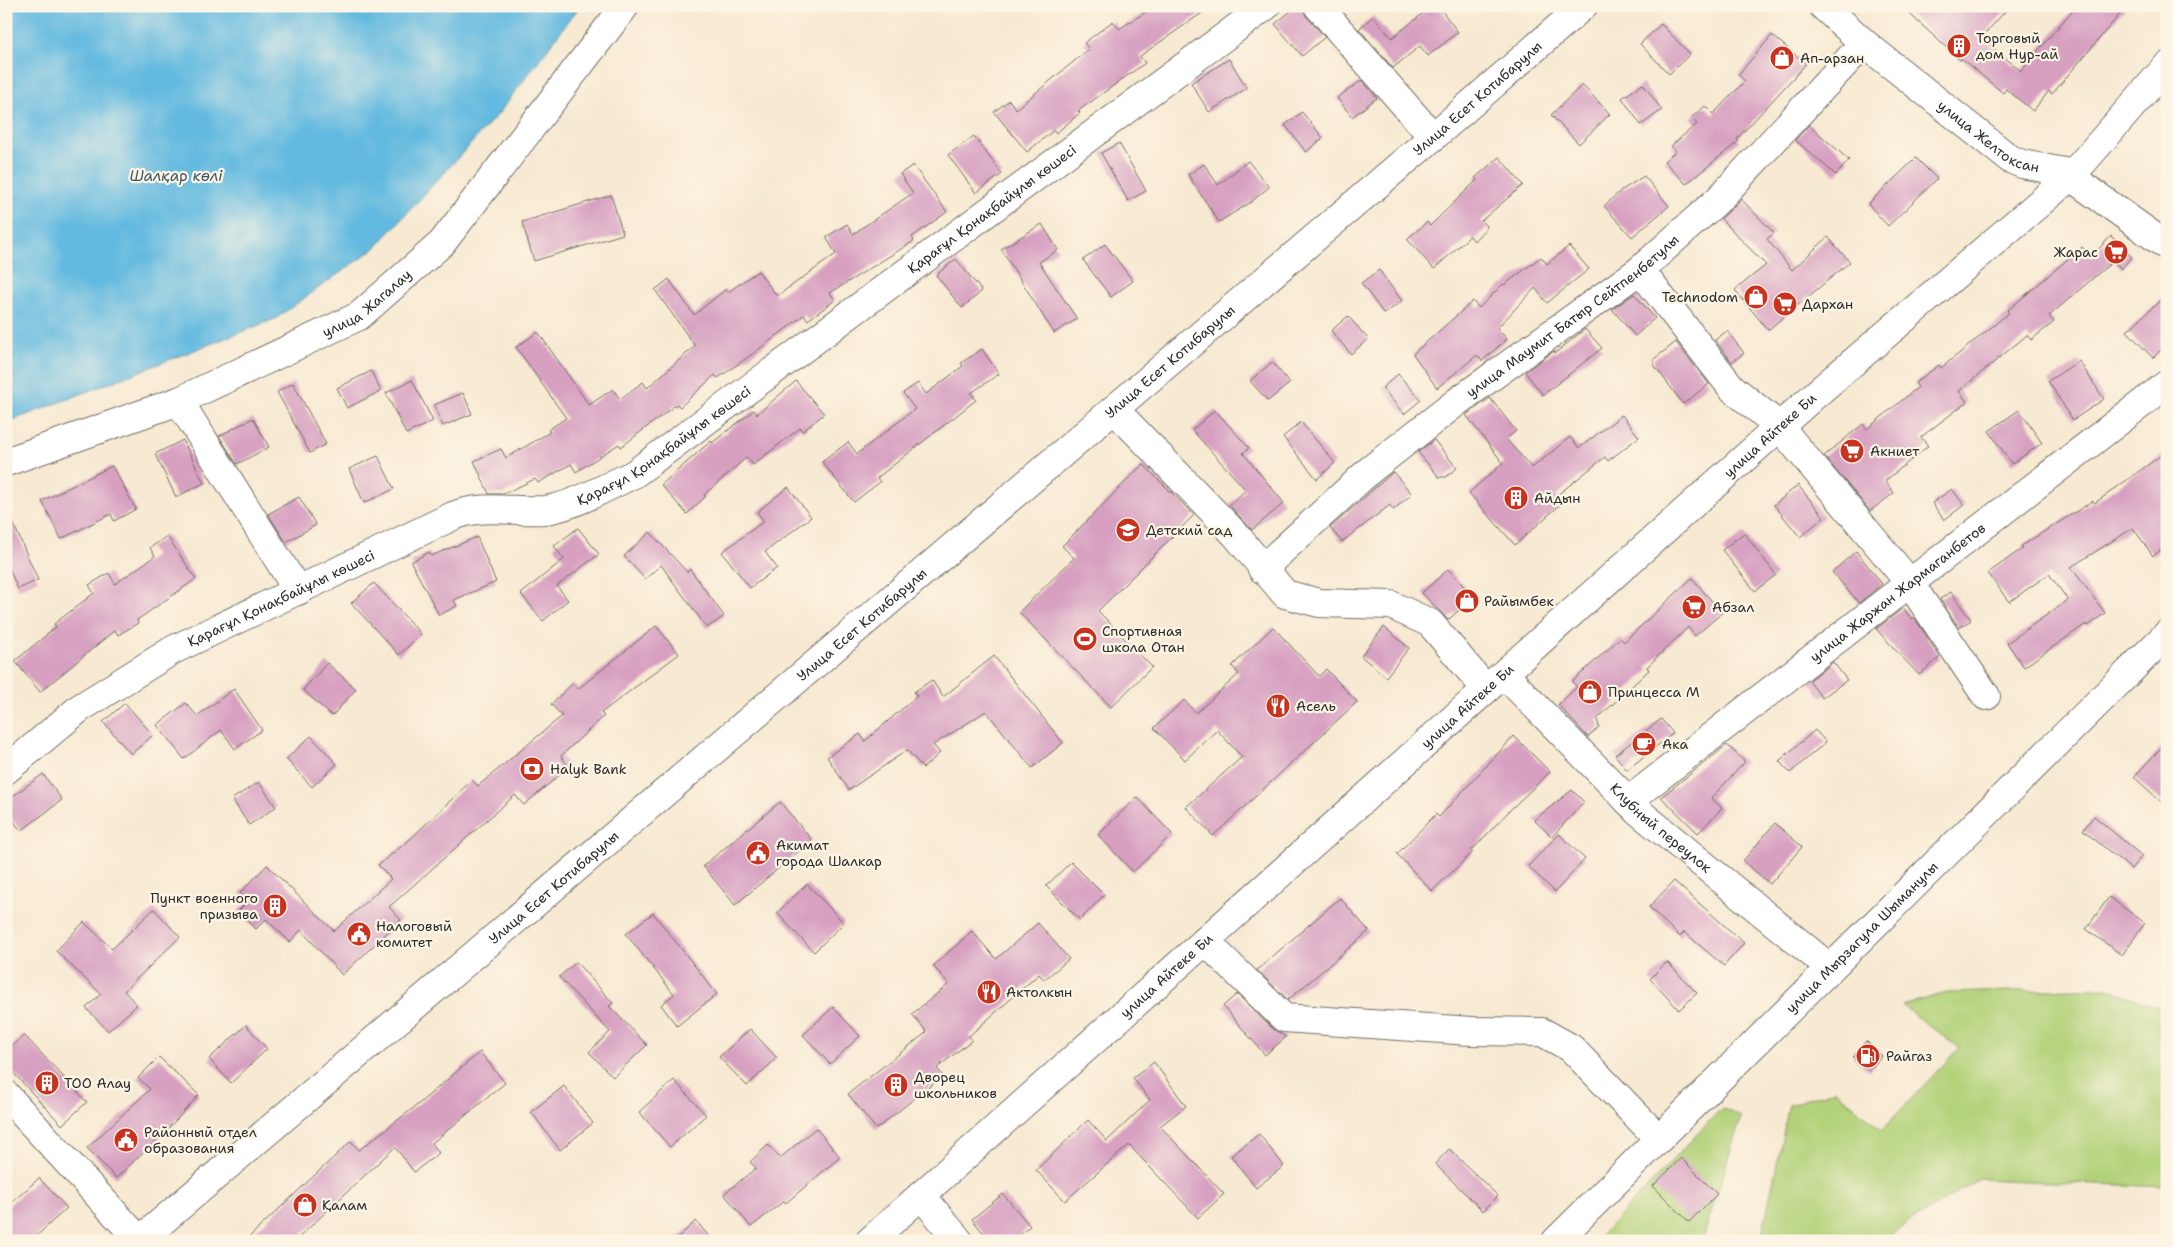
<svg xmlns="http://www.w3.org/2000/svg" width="2173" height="1247" font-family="'Shantell Sans',sans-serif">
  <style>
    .green { fill: #b2d178; stroke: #6e7e52 }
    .water { fill: #63bae0; stroke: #477286 }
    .building { fill: #d7a0c1 }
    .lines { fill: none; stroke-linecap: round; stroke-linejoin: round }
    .minor-casing { stroke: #726e65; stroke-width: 30 }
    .major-casing { stroke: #726e65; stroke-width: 30 }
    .minor { stroke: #fff; stroke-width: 28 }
    .major { stroke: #fff; stroke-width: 28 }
    .labels { text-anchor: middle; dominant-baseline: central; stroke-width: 4.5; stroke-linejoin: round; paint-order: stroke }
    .poi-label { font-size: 14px; fill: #2b2b2b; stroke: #fcf5e5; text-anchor: start }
    .street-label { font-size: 14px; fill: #2b2b2b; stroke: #fcf5e5 }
    .water-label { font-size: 15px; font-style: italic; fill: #3c5661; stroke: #fcf5e5 }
  </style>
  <rect width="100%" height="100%" fill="#fcf5e5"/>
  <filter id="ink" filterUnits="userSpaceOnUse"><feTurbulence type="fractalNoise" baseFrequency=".02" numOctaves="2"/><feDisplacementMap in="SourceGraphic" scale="10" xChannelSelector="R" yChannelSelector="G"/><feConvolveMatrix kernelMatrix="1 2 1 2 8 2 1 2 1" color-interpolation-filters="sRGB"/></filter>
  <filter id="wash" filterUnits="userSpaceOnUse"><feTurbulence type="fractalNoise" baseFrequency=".0096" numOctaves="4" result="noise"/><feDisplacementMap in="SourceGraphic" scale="20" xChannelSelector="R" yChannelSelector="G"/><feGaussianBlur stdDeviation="1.12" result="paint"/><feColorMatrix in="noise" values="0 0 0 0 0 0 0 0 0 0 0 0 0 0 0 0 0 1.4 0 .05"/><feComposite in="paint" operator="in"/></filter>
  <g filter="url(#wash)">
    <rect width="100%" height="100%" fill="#f7e9d2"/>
    <path class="green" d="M2107 988 2167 1011V1187L1979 1179 1879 1241H1761L1789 1105 1835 1090 1882 1130 1959 1048 1902 1005 1947 993Z
      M1722 1108 1741 1117 1702 1241H1596Z"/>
    <path class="water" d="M6 6H580L499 113 375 248 275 319 6 423Z"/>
    <g id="blocks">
      <path class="building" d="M1155 6H1212L1140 56 1145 63 1078 111 1080 113 1056 133 1054 130 1027 152 994 112 1009 100 1016 109 1089 49 1084 43 1113 21 1119 29Z
        M1297 6H1303L1306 16 1325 37 1302 56 1275 24Z
        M1432 6H1438L1458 32 1428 56 1420 46 1393 68 1359 29 1373 16 1392 38Z
        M1901 6H2010L1981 38 2021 71 2076 6H2127L2052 94 2049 91 2033 111 2006 89 2003 93 1962 59 1960 60Z
        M1661 24 1690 54 1669 74 1640 44Z
        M1772 35 1806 64 1737 139 1739 141 1686 184 1664 161 1676 151 1671 146 1697 124 1691 118 1705 106 1713 114 1745 81 1738 75Z
        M1229 59 1247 88 1209 112 1191 83Z
        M1362 80 1377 98 1352 117 1337 98Z
        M1643 84 1662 110 1641 125 1622 98Z
        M1582 85 1610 114 1579 144 1551 115Z
        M1302 112 1323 138 1306 152 1285 125Z
        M1809 125 1849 160 1836 175 1795 140Z
        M974 136 1002 174 976 193 948 155Z
        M1119 143 1146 191 1128 201 1101 153Z
        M1499 157 1523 185 1481 221 1487 227 1474 241 1470 236 1434 269 1407 239 1427 222 1430 226 1477 180 1475 178Z
        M1916 158 1937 179 1888 226 1868 204Z
        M1248 161 1269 187 1251 202 1219 222 1188 175 1204 164 1218 185Z
        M913 165 947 212 912 237 914 241 830 293 835 300 808 320 804 315 754 353 718 378 715 375 680 407 677 404 621 447 619 444 576 472 571 464 538 483 535 479 503 494H489L474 461 501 449 506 458 550 432 548 430 566 418 516 347 538 332 589 405 613 389 620 399 643 382 647 388 695 346 655 290 669 279 694 315 726 289 728 292 758 271 777 296 836 254 826 237 847 224 853 234 913 193 900 174Z
        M1644 176 1669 206 1632 237 1604 206 1622 190Z
        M611 195 623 234 534 261 522 222Z
        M1741 199 1774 233 1767 239 1792 270 1828 237 1850 262 1768 330 1735 290 1766 265 1721 219Z
        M1042 224 1058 250 1039 262 1077 319 1054 333 1001 249Z
        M2111 236 2132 257 2121 269 2113 261 2049 316 2054 322 2031 340 2027 335 1959 391 1967 402 1921 437 1928 446 1885 481 1894 493 1870 511 1824 456 1863 424 1867 429 1918 387 1915 383 1939 365 1941 368 2009 313 2007 311 2082 247 2091 257Z
        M1105 244 1133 281 1111 297 1083 260Z
        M1569 246 1589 269 1547 303 1535 288 1497 328 1507 339 1482 361 1477 355 1437 388 1413 354 1473 301 1479 308 1503 284 1504 285 1541 257 1547 264Z
        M956 259 982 291 962 308 936 275Z
        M1379 270 1402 301 1384 314 1361 283Z
        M1634 294 1655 318 1635 336 1612 309Z
        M2167 294V344L2153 358 2127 331Z
        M1348 316 1368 339 1351 354 1331 331Z
        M1585 329 1602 348 1543 395 1525 372 1554 351 1555 353Z
        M1727 331 1744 353 1732 362 1715 340Z
        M1676 342 1709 384 1683 404 1654 365V359Z
        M982 349 999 374 971 393 976 400 877 478 880 482 854 502 822 462 848 442 857 454 915 409 903 393 918 383 926 394 963 366 961 363Z
        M2079 361 2104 399 2073 420 2048 381Z
        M1272 362 1290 383 1268 401 1250 381Z
        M371 371 381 391 347 408 337 388Z
        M1398 374 1421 400 1404 414 1382 388Z
        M412 380 433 421 406 434 386 393Z
        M796 381 824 414 803 431 800 428 753 465 747 457 704 495 705 497 687 514 661 485 711 441 712 443 754 410 757 414Z
        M293 383 326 444 310 453 277 392Z
        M463 393 472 414 443 426 434 405Z
        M1490 398 1516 431 1506 439 1532 468 1570 437 1579 448 1622 415 1639 437 1608 461 1605 457 1556 496 1562 503 1515 545 1469 493 1503 463 1466 415Z
        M1215 410 1249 448 1243 453 1284 503 1252 530 1229 505 1246 490 1192 430Z
        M2019 410 2042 443 2012 464 1989 431Z
        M253 418 269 447 237 464 219 436Z
        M1301 422 1335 463 1317 479 1283 437Z
        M183 440 204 483 176 497 155 454Z
        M1434 440 1457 468 1446 477H1439L1418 452Z
        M2167 451V545L2153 556 2133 528 2071 567 2105 613 2088 626 2086 624 2024 667 2007 643 2068 600 2049 574 2009 602 1988 573 2023 548 2021 546 2093 501 2095 503Z
        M378 456 394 489 364 503 349 469Z
        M1143 464 1194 515 1098 611 1152 667 1111 707 1019 612 1074 558 1062 546Z
        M112 466 136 509 114 521 111 514 61 539 42 501Z
        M1393 472 1412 494 1393 510 1390 505 1342 542 1330 528Z
        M1798 485 1824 517 1800 537 1774 505Z
        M788 487 811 517 765 552 777 568 750 588 722 552 764 521 757 512Z
        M1952 489 1964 505 1944 520 1932 503Z
        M299 497 316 525 286 542 268 514Z
        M6 507 38 580 18 589 6 562Z
        M578 528 599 554 557 586 568 600 543 621 521 594 564 559 554 546Z
        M650 532 687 572 690 569 724 616 707 628 661 565 645 579 624 556Z
        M1744 533 1776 575 1755 591 1722 550Z
        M167 536 196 579 137 620 138 623 118 635 115 630 40 692 15 661 56 627 54 624 94 593 89 585 109 573 115 584 155 556 150 548Z
        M477 537 496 582 454 600 457 606 439 615 411 562 429 552 431 556Z
        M1856 551 1882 584 1859 603 1832 572Z
        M1448 569 1474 597 1448 620 1422 593Z
        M1692 578 1722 613 1695 636 1688 627 1647 667 1649 670 1597 719 1599 727 1588 737 1558 705 1577 687 1572 682 1620 638 1624 642Z
        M374 583 421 634 399 655 351 603Z
        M1951 592 1971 620 1959 628 1940 599Z
        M1903 608 1912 619 1914 617 1940 657 1919 675 1876 629Z
        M656 626 679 654 601 713 604 716 561 756 569 767 524 805 515 795 389 907 401 920 342 975 301 930 290 942 266 919 256 929 238 911 248 901 240 893 267 865 334 931 391 879 378 865 407 842 472 780 478 786 562 716 551 704 573 683 578 689Z
        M1273 627 1319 676 1326 669 1357 702 1213 836 1186 807 1242 757 1217 730 1185 760 1154 728 1184 700 1196 713 1239 674 1232 666Z
        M1384 627 1409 648 1386 677 1361 656Z
        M994 656 1063 743 1032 768 986 711 933 745 940 753 923 768 907 750 849 790 827 757 860 734 865 741 917 696 914 692 932 680 943 697Z
        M1833 662 1847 680 1822 698 1809 681Z
        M327 663 356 689 332 716 303 690Z
        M234 689 262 730 235 749 221 730 184 759 157 725 186 703 197 716Z
        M125 703 153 735 131 754 103 722Z
        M1661 719 1673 733 1627 770 1615 755Z
        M1815 730 1826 742 1790 773 1779 761Z
        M311 736 337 764 312 787 286 759Z
        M1514 736 1550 772 1512 808 1471 851 1473 852 1432 891 1397 854 1436 814 1439 817Z
        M2167 741V807L2134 777Z
        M1727 745 1745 762 1711 798 1722 808 1698 833 1661 797Z
        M43 774 62 800 21 831 6 811V801Z
        M259 782 276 807 249 825 232 799Z
        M1572 790 1584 802 1552 837 1534 820Z
        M1137 797 1172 834 1133 872 1098 835Z
        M780 802 812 840 735 905 703 866Z
        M2094 816 2142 856 2131 869 2083 830Z
        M1775 823 1802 847 1770 884 1743 861Z
        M1559 834 1585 859 1555 892 1528 866Z
        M1071 862 1104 895 1080 920 1046 886Z
        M1674 881 1744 943 1724 966 1684 932 1680 937 1649 907Z
        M807 884 844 923 814 952 777 913Z
        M2109 897 2145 923 2122 955 2086 929Z
        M1340 898 1369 931 1288 1000 1257 970Z
        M154 909 180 937 124 991 137 1005 108 1031 86 1008 101 994 56 951 84 922 112 949Z
        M653 913 717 994 677 1026 661 1005 674 994 626 934Z
        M1038 923 1069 959 1044 980 1039 974 969 1036 972 1040 937 1068 943 1076 876 1129 848 1094 927 1032 912 1014 949 984 933 966 972 931 996 959Z
        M576 962 613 1003 609 1006 647 1045 613 1077 589 1052 610 1032 559 977Z
        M1667 962 1697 993 1679 1010 1650 979Z
        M1237 994 1273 1029 1286 1037 1265 1055 1223 1006Z
        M833 1007 860 1036 830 1064 803 1035Z
        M246 1025 267 1049 231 1083 209 1059Z
        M750 1029 777 1058 747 1086 719 1057Z
        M24 1035 87 1102 62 1125 6 1065V1051Z
        M1866 1041 1882 1056 1869 1071 1853 1057Z
        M480 1052 505 1083 432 1143 439 1153 414 1172 395 1147 295 1241H245L351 1141 359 1150 416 1106Z
        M159 1057 199 1095 164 1133 116 1178 87 1148 150 1089 138 1078Z
        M1154 1062 1186 1106 1160 1126 1224 1194 1198 1218 1129 1145 1065 1201 1036 1170 1088 1120 1107 1141 1150 1100 1133 1078Z
        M674 1080 706 1115 670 1147 639 1112Z
        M564 1086 593 1123 560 1150 531 1112Z
        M816 1128 840 1157 786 1203 784 1201 751 1227 724 1194 756 1168 750 1162 768 1145 780 1158Z
        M1259 1134 1284 1166 1256 1188 1231 1156Z
        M1449 1149 1498 1196 1483 1211 1435 1164Z
        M1681 1158 1717 1194 1689 1222 1653 1186Z
        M39 1178 67 1208 31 1241H6V1208Z
        M1003 1194 1030 1226 1012 1241H990L972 1219Z
        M696 1221 713 1241H674Z"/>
    </g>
  </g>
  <g filter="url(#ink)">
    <use href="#blocks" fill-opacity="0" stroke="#726e65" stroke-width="1"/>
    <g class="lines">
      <defs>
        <g id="minor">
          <path d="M1318 6 1433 137"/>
          <path id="s1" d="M1823 6 1864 43 2010 159 2022 164 2064 172 2167 246"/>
          <path d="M1640 270 1732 388 1779 426 1909 582 1986 696"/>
          <path d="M179 401 298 591"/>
          <path d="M1114 409 1235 534 1285 594 1319 603 1391 605 1430 623 1486 689"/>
          <path id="s2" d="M6 462 179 401 359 316 442 243 625 6"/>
          <path id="s3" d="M1262 569 1370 470 1458 401 1640 270 1719 199 1864 43"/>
          <path id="s4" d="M1504 674 1639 812 1830 968"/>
          <path id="s5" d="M6 770 80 708 173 650 453 516C483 504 513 512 545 510 572 507 608 486 634 474L1266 6"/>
          <path id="s6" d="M1628 801 2167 384"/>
          <path d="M1205 941 1284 1018 1471 1031 1542 1032 1571 1048 1659 1139"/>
          <path d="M6 1095 140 1241"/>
          <path d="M921 1195 959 1241"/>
          <path id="s7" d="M870 1241 1816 394 2071 176 2167 66"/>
          <path id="s8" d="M1556 1241 2167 634"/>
        </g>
        <g id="major">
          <path id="s9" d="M139 1241 1433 137 1583 6"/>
        </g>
      </defs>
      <use href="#minor" class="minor-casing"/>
      <use href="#major" class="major-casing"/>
      <use href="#minor" class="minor"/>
      <use href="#major" class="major"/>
    </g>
  </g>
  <defs>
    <symbol id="building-disc" viewBox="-11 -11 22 22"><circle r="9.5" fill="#c8321e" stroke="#fcf5e5"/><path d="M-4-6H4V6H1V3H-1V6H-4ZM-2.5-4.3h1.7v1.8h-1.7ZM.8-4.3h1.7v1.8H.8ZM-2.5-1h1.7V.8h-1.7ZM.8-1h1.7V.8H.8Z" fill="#fff"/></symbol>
    <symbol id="shop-disc" viewBox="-11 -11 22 22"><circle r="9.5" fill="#c8321e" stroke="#fcf5e5"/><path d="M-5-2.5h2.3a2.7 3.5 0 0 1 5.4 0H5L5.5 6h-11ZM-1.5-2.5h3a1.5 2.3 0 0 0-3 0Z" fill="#fff"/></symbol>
    <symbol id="supermarket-disc" viewBox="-11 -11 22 22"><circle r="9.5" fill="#c8321e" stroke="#fcf5e5"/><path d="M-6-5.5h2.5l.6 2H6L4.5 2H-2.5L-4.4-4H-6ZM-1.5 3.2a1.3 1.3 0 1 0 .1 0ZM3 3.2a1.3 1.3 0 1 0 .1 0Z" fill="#fff"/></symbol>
    <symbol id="school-disc" viewBox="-11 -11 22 22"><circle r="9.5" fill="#c8321e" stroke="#fcf5e5"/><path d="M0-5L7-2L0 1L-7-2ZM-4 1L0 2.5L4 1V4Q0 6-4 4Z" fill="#fff"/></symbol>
    <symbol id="stadium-disc" viewBox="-11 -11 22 22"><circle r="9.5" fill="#c8321e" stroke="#fcf5e5"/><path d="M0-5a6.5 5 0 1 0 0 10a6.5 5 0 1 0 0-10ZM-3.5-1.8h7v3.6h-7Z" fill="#fff"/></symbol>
    <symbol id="restaurant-disc" viewBox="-11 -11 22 22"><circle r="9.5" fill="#c8321e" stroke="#fcf5e5"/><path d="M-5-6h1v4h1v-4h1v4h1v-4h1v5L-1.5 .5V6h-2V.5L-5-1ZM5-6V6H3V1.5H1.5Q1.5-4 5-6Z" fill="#fff"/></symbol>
    <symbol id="cafe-disc" viewBox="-11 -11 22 22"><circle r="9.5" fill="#c8321e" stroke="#fcf5e5"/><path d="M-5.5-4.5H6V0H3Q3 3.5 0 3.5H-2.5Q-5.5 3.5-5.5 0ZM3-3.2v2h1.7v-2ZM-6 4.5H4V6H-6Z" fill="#fff"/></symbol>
    <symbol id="bank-disc" viewBox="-11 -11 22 22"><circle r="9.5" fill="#c8321e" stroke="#fcf5e5"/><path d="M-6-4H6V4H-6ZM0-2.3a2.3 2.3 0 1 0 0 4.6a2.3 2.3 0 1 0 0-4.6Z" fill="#fff"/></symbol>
    <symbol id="civic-disc" viewBox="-11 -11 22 22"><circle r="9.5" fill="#c8321e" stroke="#fcf5e5"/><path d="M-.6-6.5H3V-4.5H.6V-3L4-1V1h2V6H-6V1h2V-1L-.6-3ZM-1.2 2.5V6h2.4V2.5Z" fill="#fff"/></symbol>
    <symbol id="fuel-disc" viewBox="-11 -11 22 22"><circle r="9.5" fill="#c8321e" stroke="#fcf5e5"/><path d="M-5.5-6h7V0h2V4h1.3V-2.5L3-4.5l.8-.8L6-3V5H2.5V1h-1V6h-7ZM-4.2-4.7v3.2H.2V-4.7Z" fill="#fff"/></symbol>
  </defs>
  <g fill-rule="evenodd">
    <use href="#building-disc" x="1945" y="32" width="28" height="28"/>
    <use href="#shop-disc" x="1768" y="44" width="28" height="28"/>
    <use href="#supermarket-disc" x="2102" y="238" width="28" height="28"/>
    <use href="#shop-disc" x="1742" y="283" width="28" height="28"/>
    <use href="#supermarket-disc" x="1771" y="290" width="28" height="28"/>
    <use href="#supermarket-disc" x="1838" y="437" width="28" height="28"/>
    <use href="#building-disc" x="1502" y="484" width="28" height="28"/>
    <use href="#school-disc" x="1114" y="516" width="28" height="28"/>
    <use href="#shop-disc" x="1453" y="587" width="28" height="28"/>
    <use href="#supermarket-disc" x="1680" y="593" width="28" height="28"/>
    <use href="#stadium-disc" x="1071" y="625" width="28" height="28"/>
    <use href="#shop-disc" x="1576" y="678" width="28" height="28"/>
    <use href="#restaurant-disc" x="1264" y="692" width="28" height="28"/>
    <use href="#cafe-disc" x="1630" y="730" width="28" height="28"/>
    <use href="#bank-disc" x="518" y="755" width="28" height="28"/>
    <use href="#civic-disc" x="744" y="839" width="28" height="28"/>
    <use href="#building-disc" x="261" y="892" width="28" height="28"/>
    <use href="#civic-disc" x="345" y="920" width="28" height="28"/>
    <use href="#restaurant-disc" x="975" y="978" width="28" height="28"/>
    <use href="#fuel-disc" x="1854" y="1042" width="28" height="28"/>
    <use href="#building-disc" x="33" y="1069" width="28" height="28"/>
    <use href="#building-disc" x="882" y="1071" width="28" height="28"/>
    <use href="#civic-disc" x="112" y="1126" width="28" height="28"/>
    <use href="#shop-disc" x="291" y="1191" width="28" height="28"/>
  </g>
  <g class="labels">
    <g class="poi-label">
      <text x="1976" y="38">Торговый<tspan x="1976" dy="16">дом Нур-ай</tspan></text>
      <text x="1800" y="58">Ап-арзан</text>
      <text x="2098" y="252" text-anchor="end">Жарас</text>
      <text x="1738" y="297" text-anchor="end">Technodom</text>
      <text x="1802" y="304">Дархан</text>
      <text x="1870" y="451">Акниет</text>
      <text x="1534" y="498">Айдын</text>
      <text x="1146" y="530">Детский сад</text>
      <text x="1484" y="601">Райымбек</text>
      <text x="1712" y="607">Абзал</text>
      <text x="1102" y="631">Спортивная<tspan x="1102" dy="16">школа Отан</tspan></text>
      <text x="1608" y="692">Принцесса М</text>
      <text x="1296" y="706">Асель</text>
      <text x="1662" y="744">Ака</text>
      <text x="550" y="769">Halyk Bank</text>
      <text x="776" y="845">Акимат<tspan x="776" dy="16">города Шалкар</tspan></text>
      <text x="258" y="898" text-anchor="end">Пункт военного<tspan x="258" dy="16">призыва</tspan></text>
      <text x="376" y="926">Налоговый<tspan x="376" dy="16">комитет</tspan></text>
      <text x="1006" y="992">Актолкын</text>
      <text x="1886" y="1056">Райгаз</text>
      <text x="914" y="1077">Дворец<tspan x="914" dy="16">школьников</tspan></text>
      <text x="64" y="1083">ТОО Алау</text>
      <text x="144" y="1132">Районный отдел<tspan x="144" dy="16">образования</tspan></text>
      <text x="322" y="1205">Қалам</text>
    </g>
    <g class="street-label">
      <text stroke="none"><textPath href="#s9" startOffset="1760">Улица Есет Котибарулы</textPath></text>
      <text stroke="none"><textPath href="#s1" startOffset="212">улица Желтоксан</textPath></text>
      <text stroke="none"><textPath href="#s5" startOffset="1151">Қарағұл Қонақбайұлы көшесі</textPath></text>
      <text stroke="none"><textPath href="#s2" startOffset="396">улица Жагалау</textPath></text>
      <text stroke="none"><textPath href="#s3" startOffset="401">улица Маумит Батыр Сейтпенбетулы</textPath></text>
      <text stroke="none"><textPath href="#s9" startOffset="1355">Улица Есет Котибарулы</textPath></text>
      <text stroke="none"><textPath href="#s7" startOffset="1208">улица Айтеке Би</textPath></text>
      <text stroke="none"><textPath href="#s5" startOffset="746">Қарағұл Қонақбайұлы көшесі</textPath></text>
      <text stroke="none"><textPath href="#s6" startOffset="341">улица Жаржан Жармаганбетов</textPath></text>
      <text stroke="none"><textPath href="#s5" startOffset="326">Қарағұл Қонақбайұлы көшесі</textPath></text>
      <text stroke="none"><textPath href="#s9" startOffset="950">Улица Есет Котибарулы</textPath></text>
      <text stroke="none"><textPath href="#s7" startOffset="802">улица Айтеке Би</textPath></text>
      <text stroke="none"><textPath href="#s4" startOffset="220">Клубный переулок</textPath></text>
      <text stroke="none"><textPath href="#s9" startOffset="545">Улица Есет Котибарулы</textPath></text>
      <text stroke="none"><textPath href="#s8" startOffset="431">улица Мырзагула Шыманулы</textPath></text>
      <text stroke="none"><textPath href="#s7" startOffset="398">улица Айтеке Би</textPath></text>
    </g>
    <g class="water-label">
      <text x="176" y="176">Шалқар көлі</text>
    </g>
  </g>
  <rect width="2173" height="1247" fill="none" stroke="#fcf5e5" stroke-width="25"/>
</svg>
